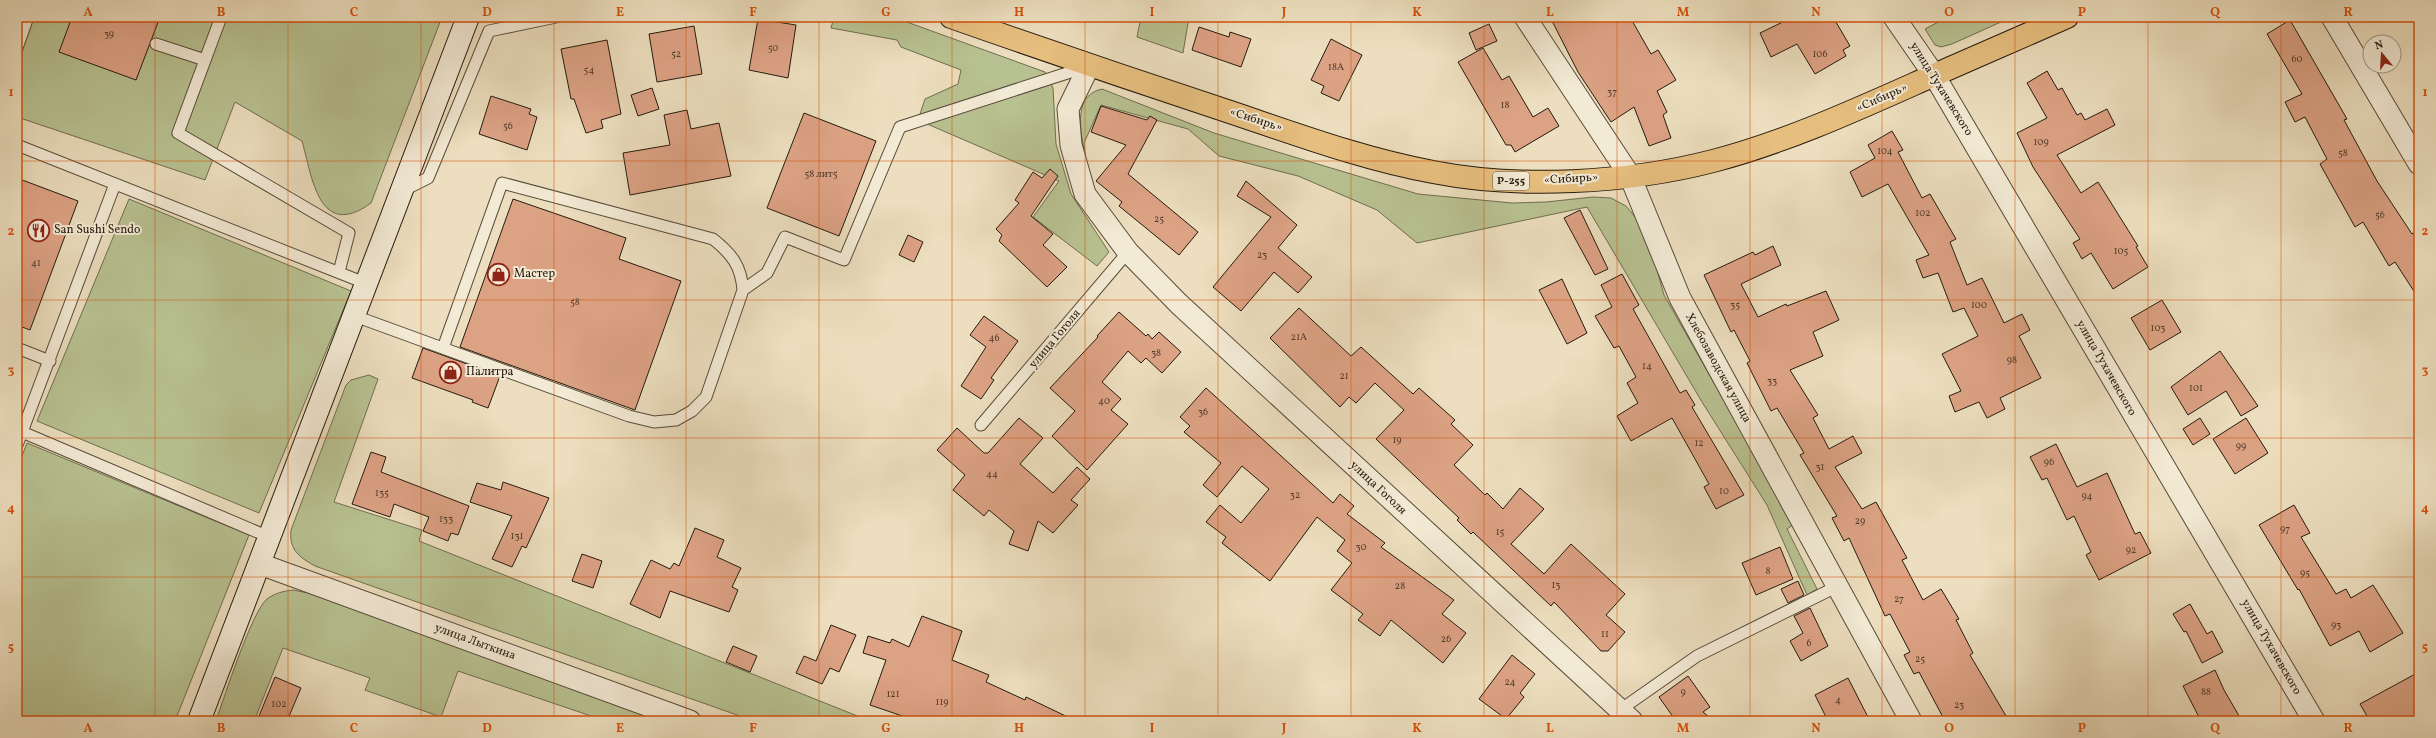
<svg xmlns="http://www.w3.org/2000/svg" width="2436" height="738" font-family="Vollkorn,serif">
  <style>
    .green { fill: #b8c191; stroke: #6e6e50 }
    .building { fill: #dca284; stroke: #251a0e }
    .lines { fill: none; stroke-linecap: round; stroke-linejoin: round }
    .lane-casing { stroke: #574b3a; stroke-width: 13 }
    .street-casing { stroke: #574b3a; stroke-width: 23 }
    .secondary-casing { stroke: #251a0e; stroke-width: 24 }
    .highway-casing { stroke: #251a0e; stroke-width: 24 }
    .lane { stroke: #f3ead5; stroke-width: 11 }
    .street { stroke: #f3ead5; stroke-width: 21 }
    .secondary { stroke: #f3ead5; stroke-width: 22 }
    .highway { stroke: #e6bf7f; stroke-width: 22 }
    .grid { fill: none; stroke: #d4530c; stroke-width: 1; stroke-opacity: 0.55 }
    .labels { text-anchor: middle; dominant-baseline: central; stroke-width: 4; stroke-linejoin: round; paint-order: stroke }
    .number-label { font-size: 10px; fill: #533c2c }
    .shield { fill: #f3ead5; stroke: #63584a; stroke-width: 1 }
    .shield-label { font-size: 11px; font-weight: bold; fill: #251a0e }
    .street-label { font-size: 12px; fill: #251a0e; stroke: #f3ead5 }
    .poi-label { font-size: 12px; fill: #251a0e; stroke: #f3ead5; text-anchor: start }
    .neatline { fill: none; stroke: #d4530c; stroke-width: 1.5 }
    .grid-label { font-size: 13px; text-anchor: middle; font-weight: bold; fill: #d4530c }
  </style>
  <rect width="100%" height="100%" fill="#ecdebe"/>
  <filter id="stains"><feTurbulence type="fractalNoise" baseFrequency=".005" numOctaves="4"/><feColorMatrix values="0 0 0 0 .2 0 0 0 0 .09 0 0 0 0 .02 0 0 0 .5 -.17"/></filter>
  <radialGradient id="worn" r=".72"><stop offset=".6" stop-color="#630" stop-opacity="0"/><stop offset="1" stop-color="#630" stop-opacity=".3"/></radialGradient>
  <path class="green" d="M17 17H442L371 203C319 241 312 177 302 141L235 102 205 180 17 117Z
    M834 17H893L1045 72 1053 88 1056 144 1071 194 1109 252 1097 266 1033 217 1059 181 918 120 925 99 958 84 961 70 901 47 897 40 831 28Z
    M1141 17H1189L1183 53 1137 37Z
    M1958 17H2012L1952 44 1941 47 1935 45 1925 29 1946 18 1948 22Z
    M1102 89 1214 133 1418 194 1512 203 1546 202 1593 197 1611 198 1626 206 1636 218 1651 248 1664 295 1794 524 1787 529 1817 589 1807 595 1767 505 1702 402 1587 207 1417 243 1377 210 1298 176 1219 156 1188 129 1101 105 1084 143 1086 163C1083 139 1069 96 1102 89Z
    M129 199 351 291 259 513 37 421Z
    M369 375 378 379 334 502 422 530 419 541 870 721H754L315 566C299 557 289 550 291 530L346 385 351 380Z
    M27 443 249 535 175 721H17V469Z
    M293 590 313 594 664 721H606L458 671 441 717 365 690 370 678 283 648 254 721H216C224 698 252 611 267 599 275 593 284 591 293 590Z"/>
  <path class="building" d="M72 17H160L136 80 59 52Z
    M1550 17H1630L1651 54 1658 50 1676 80 1657 91 1667 112 1663 115 1671 138 1649 146 1634 107 1611 122 1578 72Z
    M1793 17H1833L1850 46 1843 50 1846 56 1815 74 1797 44 1771 57 1760 33Z
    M758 19 796 25 788 78 749 70Z
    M2290 20 2347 119 2344 120 2377 181 2412 234 2419 230V299L2395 262 2389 266 2363 222 2355 227 2320 164 2327 159 2305 117 2295 122 2285 102 2302 94 2267 34Z
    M1489 24 1497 41 1476 50 1469 33Z
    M694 26 702 74 657 82 649 34Z
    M1199 27 1229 37 1230 32 1251 39 1241 67 1192 50Z
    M1331 39 1362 55 1339 101 1321 93 1324 86 1311 80Z
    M607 40 621 114 601 120 603 128 586 133 574 99H571L561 49Z
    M1483 48 1502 80 1509 76 1533 117 1548 108 1559 126 1515 152 1511 145H1506L1458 62Z
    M2047 71 2058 90 2062 88 2077 115 2081 113 2085 120 2107 109 2115 125 2057 155 2081 193 2098 182 2138 246 2136 247 2148 267 2113 289 2091 253 2082 259 2073 243 2080 239 2033 167 2017 133 2047 118 2027 83Z
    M652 88 659 109 638 116 631 95Z
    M491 96 531 109 529 114 537 117 527 150 479 134Z
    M1101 106 1147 120 1150 116 1157 120 1128 174 1198 232 1179 255 1119 206 1122 202 1096 181 1126 145 1091 132Z
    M687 110 691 129 719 123 731 176 630 195 623 153 670 145 664 115Z
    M804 113 876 141 839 236 767 208Z
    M1892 131 1903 150 1898 152 1922 198 1930 194 1956 239 1950 242 1967 285 1982 278 2004 323 2022 314 2030 330 2019 336 2041 378 2000 398 2005 409 1987 418 1979 402 1955 412 1949 396 1961 391 1942 354 1978 336 1964 308 1953 312 1938 273 1923 278 1916 260 1929 255 1888 184 1862 197 1850 172 1875 158 1868 145Z
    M1050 169 1058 176 1031 216 1053 234 1043 245 1067 267 1047 287 999 241 1002 235 996 229 1019 203 1015 200 1033 172 1042 178Z
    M17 178 78 201 30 330 17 325Z
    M1246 181 1297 225 1278 248 1312 277 1298 293 1274 272 1241 311 1213 287 1271 217 1237 196Z
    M513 199 626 238 619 259 681 281 635 410 460 347Z
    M1580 210 1608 269 1595 275 1564 218Z
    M908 235 923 242 914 262 899 255Z
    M1773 246 1781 265 1741 284 1758 317 1786 304 1787 306 1826 291 1839 320 1813 332 1823 356 1790 370 1818 415 1813 418 1829 449 1853 436 1862 453 1835 467 1862 509 1876 502 1907 558 1902 560 1923 600 1941 589 1959 619 1956 620 1973 653 1970 655 2009 721H1945L1919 672 1914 674 1904 655 1910 652 1890 614 1885 616 1849 538 1844 541 1832 518 1837 516 1800 455 1804 453 1777 408 1771 411 1747 363 1750 361 1734 330 1731 332 1704 275 1753 252 1755 255Z
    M1622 274 1639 305 1633 309 1680 393 1686 390 1695 405 1692 407 1744 495 1716 509 1704 487 1709 484 1672 418 1631 441 1617 416 1638 403 1627 383 1636 377 1619 346 1614 348 1595 316 1612 307 1601 285Z
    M1562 279 1587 333 1567 344 1539 290Z
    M2162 300 2181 332 2150 350 2131 318Z
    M1299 308 1351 356 1361 347 1413 394 1419 388 1455 420 1451 424 1473 445 1454 465 1485 495 1487 493 1503 509 1520 488 1544 509 1511 544 1544 574 1571 544 1625 594 1606 615 1625 632 1608 651H1601L1554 602 1551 606 1473 532 1471 534 1457 520 1459 518 1376 439 1404 410 1375 383 1356 403 1349 397 1340 407 1270 338Z
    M1119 312 1146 336 1148 334 1152 339 1159 332 1181 352 1162 373 1146 358 1141 363 1128 351 1102 382 1121 399 1111 410 1128 424 1087 470 1052 436 1075 411 1050 388 1098 337 1097 336Z
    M984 316 1018 341 991 378 994 380 981 399 961 386 986 347 970 335Z
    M423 348 500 376 488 408 472 402 473 400 412 378Z
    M2220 351 2258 406 2241 416 2226 391 2188 415 2171 387Z
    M1206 388 1333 503 1340 494 1354 506 1347 514 1385 543 1381 547 1454 600 1442 614 1466 633 1443 663 1391 620 1380 636 1358 620 1363 614 1331 590 1352 563 1337 551 1345 540 1317 517 1270 581 1222 543 1226 537 1206 522 1220 505 1241 523 1269 489 1242 466 1217 497 1203 485 1221 463 1184 432 1190 426 1180 417Z
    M1019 418 1043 438 1020 464 1053 493 1077 467 1090 479 1071 500 1078 505 1053 533 1038 521 1028 551 1009 544 1014 531 989 510 984 516 953 490 965 475 937 450 957 428 984 453H988Z
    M2200 418 2210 434 2193 445 2183 429Z
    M2246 418 2268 453 2235 474 2213 439Z
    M2056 444 2077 487 2107 473 2135 534 2140 532 2151 553 2099 580 2086 555 2091 552 2074 516 2067 520 2047 478 2042 480 2030 457Z
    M371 452 386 457 381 472 469 506 458 535 451 533 448 541 423 531 429 517 394 504 390 517 352 504Z
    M503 482 549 498 526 548 522 546 512 567 492 559 512 516 470 502 477 483 501 490Z
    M2294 505 2310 533 2301 537 2336 594 2346 589 2351 598 2373 585 2403 633 2370 652 2359 631 2330 646 2299 589 2298 590 2259 525Z
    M695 528 724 540 717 557 741 568 732 587 738 590 729 612 670 591 660 618 630 604 651 560 670 569 674 563 679 566Z
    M1780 547 1793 579 1756 595 1742 563Z
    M582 554 602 561 593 588 572 581Z
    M1798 581 1804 595 1788 603 1781 589Z
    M2190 604 2207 634 2212 631 2223 652 2202 663 2186 631 2184 632 2173 614Z
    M1810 608 1828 646 1801 661 1790 641 1803 633 1794 616Z
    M922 616 962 631 952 660 989 675 986 682 1025 700 1026 697 1076 721H917L870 705 886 660 863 653 868 636 890 643 892 639 909 647Z
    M831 625 856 635 839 672 830 668 822 684 796 673 804 656 816 661Z
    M733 646 757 656 750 672 726 662Z
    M1512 655 1535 674 1520 693 1524 697 1506 719 1479 699Z
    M2215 670 2224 690 2242 721H2201L2183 686Z
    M2419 672V721H2370L2360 704Z
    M1688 676 1710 707 1703 712 1714 721H1676L1659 697Z
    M275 677 301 688 287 721H257Z
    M1848 678 1870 721H1828L1815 695Z"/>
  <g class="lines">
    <defs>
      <path id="lane" d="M221 17 178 133 349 233 339 272
        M156 44 205 60
        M17 48 28 17
        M17 145 365 283
        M115 184 22 432 269 537
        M402 191 428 178 489 31 556 17
        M743 290 767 273 785 237 844 260 900 127 1086 67
        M352 315 629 416 654 422 676 420 692 411 706 397 743 290C741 266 732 254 713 239L502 183 443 348
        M17 348 50 361
        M981 425 1128 252
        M17 445 22 432
        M1620 710 1697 656 1838 586"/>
      <path id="street" d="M1525 17 1630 176 1680 298 1911 721
        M1894 17 1934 75 2314 721
        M2332 17 2419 164
        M1089 66 1068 109 1071 145 1085 194 1128 252 1179 304 1632 721
        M260 564 690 721"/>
      <path id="secondary" d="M199 721 468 17"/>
      <path id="highway" d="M951 17C1042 49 1133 80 1224 110 1293 133 1362 159 1433 172 1519 189 1628 183 1713 161 1789 141 1860 108 1932 76 1977 56 2022 37 2067 17"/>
    </defs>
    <use href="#lane" class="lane-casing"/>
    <use href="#street" class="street-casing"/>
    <use href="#secondary" class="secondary-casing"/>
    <use href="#highway" class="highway-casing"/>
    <use href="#lane" class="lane"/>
    <use href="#street" class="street"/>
    <use href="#secondary" class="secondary"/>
    <use href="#highway" class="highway"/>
  </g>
  <path class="grid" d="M155 17V721M288 17V721M421 17V721M554 17V721M686 17V721M819 17V721M952 17V721M1085 17V721M1218 17V721M1351 17V721M1484 17V721M1617 17V721M1750 17V721M1882 17V721M2015 17V721M2148 17V721M2281 17V721M17 161H2419M17 300H2419M17 438H2419M17 577H2419"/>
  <defs>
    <symbol id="restaurant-ring" viewBox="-11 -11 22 22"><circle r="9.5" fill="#f3ead5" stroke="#8f2418" stroke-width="1.5"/><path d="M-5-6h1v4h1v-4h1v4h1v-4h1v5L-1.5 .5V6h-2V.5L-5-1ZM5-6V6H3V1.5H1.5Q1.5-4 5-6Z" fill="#8f2418"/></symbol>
    <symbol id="shop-ring" viewBox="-11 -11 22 22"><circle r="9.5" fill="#f3ead5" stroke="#8f2418" stroke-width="1.5"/><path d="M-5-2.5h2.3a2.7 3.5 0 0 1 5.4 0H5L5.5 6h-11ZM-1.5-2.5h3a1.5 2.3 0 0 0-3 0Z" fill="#8f2418"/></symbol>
  </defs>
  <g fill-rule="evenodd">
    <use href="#restaurant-ring" x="26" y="218" width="25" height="25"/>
    <use href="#shop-ring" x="486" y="262" width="25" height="25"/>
    <use href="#shop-ring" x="438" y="360" width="25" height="25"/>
  </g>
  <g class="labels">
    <g class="number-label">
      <text x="109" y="34">39</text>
      <text x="773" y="48">50</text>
      <text x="676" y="54">52</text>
      <text x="1820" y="54">106</text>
      <text x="2297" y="59">60</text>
      <text x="1336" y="67">18А</text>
      <text x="589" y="70">54</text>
      <text x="1612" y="92">37</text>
      <text x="1505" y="105">18</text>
      <text x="508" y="126">56</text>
      <text x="2041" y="142">109</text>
      <text x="1885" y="151">104</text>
      <text x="2343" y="153">58</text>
      <text x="821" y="174">58 лит5</text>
      <text x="1923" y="213">102</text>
      <text x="2380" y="215">56</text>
      <text x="1159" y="219">25</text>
      <text x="2121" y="251">105</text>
      <text x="1262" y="255">23</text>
      <text x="36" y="263">41</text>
      <text x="575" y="302">58</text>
      <text x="1735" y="305">35</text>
      <text x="1979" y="305">100</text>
      <text x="2158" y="328">103</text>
      <text x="1299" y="337">21А</text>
      <text x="994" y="338">46</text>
      <text x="1156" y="353">38</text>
      <text x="2012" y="360">98</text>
      <text x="1647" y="366">14</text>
      <text x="1344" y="376">21</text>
      <text x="1772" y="381">33</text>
      <text x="2196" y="388">101</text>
      <text x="1104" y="401">40</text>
      <text x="1203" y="412">36</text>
      <text x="1397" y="440">19</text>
      <text x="1699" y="443">12</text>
      <text x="2241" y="446">99</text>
      <text x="2049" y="462">96</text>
      <text x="1820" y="467">31</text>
      <text x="992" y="474">44</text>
      <text x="1724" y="491">10</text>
      <text x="382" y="493">135</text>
      <text x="1295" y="495">32</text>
      <text x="2087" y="496">94</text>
      <text x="446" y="519">133</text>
      <text x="1860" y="521">29</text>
      <text x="2285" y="529">97</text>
      <text x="1500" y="532">15</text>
      <text x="517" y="536">131</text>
      <text x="1361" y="547">30</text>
      <text x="2131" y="550">92</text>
      <text x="1768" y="571">8</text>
      <text x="2305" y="573">95</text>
      <text x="1556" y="585">13</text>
      <text x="1400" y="586">28</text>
      <text x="1899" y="599">27</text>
      <text x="2336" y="625">93</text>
      <text x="1605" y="634">11</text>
      <text x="1446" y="639">26</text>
      <text x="1809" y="643">6</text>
      <text x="1920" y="659">25</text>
      <text x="1510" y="682">24</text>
      <text x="1683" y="692">9</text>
      <text x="2206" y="692">88</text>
      <text x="893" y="694">121</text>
      <text x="1838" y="700">4</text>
      <text x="942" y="702">119</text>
      <text x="279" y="704">102</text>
      <text x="1959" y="705">23</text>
    </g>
    <rect class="shield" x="1493" y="172" width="36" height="18" rx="3"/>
    <g class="shield-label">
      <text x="1511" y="181">Р-255</text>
    </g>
    <g class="street-label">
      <text transform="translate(1941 89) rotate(58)">улица Тухачевского</text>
      <text transform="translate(1882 98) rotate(-24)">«Сибирь»</text>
      <text transform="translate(1256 120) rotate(18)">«Сибирь»</text>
      <text transform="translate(1571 179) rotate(-3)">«Сибирь»</text>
      <text transform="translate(1055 339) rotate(-50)">улица Гоголя</text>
      <text transform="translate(1718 368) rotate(61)">Хлебозаводская улица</text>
      <text transform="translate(2106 368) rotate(60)">улица Тухачевского</text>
      <text transform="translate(1378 488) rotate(43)">улица Гоголя</text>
      <text transform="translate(475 642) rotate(20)">улица Лыткина</text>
      <text transform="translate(2271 647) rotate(60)">улица Тухачевского</text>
    </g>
    <g class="poi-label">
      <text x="54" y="230">San Sushi Sendo</text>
      <text x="514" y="274">Мастер</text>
      <text x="466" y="372">Палитра</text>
    </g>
  </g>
  <rect width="2436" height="738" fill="none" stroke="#ecdebe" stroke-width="44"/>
  <g transform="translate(2382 54) rotate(342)"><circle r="19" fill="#f3ead5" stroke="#a19785"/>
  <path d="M0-3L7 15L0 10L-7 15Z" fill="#8f2418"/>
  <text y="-6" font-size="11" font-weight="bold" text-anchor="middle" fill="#251a0e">N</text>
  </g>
  <rect x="22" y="22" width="2392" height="694" class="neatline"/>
  <g class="grid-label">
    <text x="88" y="16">A</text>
    <text x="221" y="16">B</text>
    <text x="354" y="16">C</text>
    <text x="487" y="16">D</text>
    <text x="620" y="16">E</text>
    <text x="753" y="16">F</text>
    <text x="886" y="16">G</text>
    <text x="1019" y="16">H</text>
    <text x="1152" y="16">I</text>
    <text x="1284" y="16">J</text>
    <text x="1417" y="16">K</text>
    <text x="1550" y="16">L</text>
    <text x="1683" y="16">M</text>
    <text x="1816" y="16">N</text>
    <text x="1949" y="16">O</text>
    <text x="2082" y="16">P</text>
    <text x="2215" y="16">Q</text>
    <text x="2348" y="16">R</text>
    <text x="11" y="96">1</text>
    <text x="2425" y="96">1</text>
    <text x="11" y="235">2</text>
    <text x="2425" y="235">2</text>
    <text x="11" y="374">3</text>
    <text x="2425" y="374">3</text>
    <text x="11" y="512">4</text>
    <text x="2425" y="512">4</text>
    <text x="11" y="651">5</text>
    <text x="2425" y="651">5</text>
    <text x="88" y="732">A</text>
    <text x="221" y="732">B</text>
    <text x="354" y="732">C</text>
    <text x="487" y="732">D</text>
    <text x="620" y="732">E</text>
    <text x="753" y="732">F</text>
    <text x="886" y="732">G</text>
    <text x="1019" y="732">H</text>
    <text x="1152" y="732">I</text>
    <text x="1284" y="732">J</text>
    <text x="1417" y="732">K</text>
    <text x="1550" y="732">L</text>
    <text x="1683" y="732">M</text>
    <text x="1816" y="732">N</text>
    <text x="1949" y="732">O</text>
    <text x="2082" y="732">P</text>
    <text x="2215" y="732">Q</text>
    <text x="2348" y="732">R</text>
  </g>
  <rect width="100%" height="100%" filter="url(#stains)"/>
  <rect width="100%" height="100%" fill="url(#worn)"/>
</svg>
